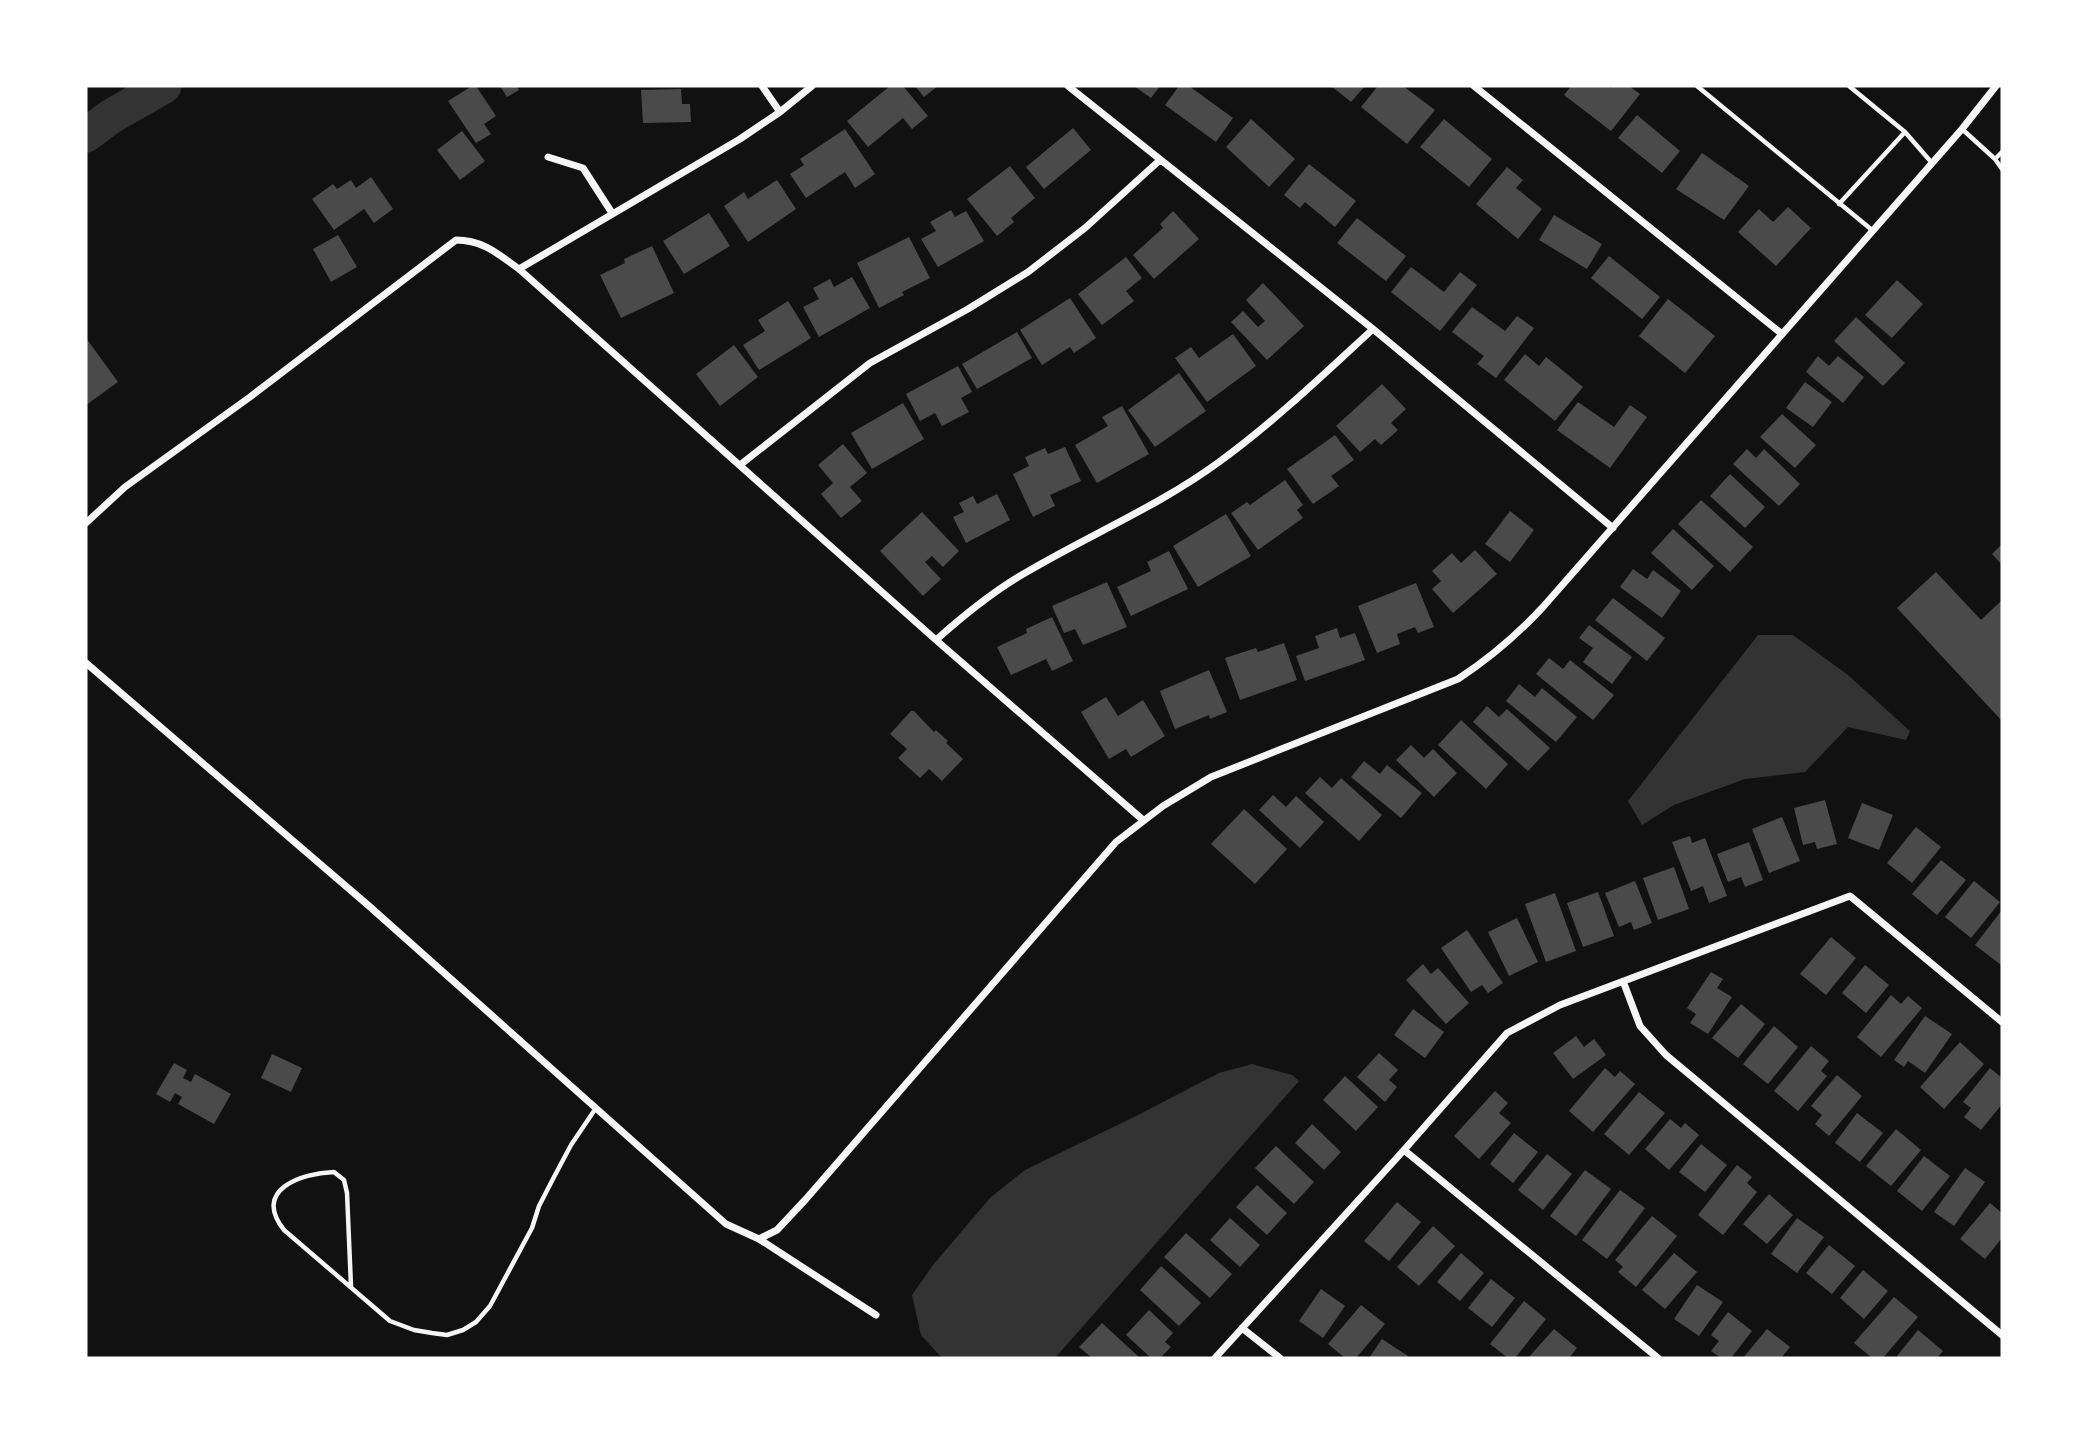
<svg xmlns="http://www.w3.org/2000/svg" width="2088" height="1444" font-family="'Alegreya Sans',sans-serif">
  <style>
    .water { fill: #333 }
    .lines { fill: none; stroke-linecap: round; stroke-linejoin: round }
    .river { stroke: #333; stroke-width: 35 }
    .building { fill: #4a4a4a }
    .service { stroke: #f5f5f5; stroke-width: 4.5 }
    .minor { stroke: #f5f5f5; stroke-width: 7 }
  </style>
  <rect width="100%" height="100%" fill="#111"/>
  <path class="water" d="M1758 635H1793L1848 675 1910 731 1906 740 1848 727 1805 772 1745 779 1674 805 1642 825 1628 801Z
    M1252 1064 1292 1075 1299 1081 1055 1358H942L921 1335 912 1295 933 1265 990 1198 1025 1170 1138 1115 1219 1073Z"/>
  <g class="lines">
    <path class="river" d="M86 135 110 117 164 86"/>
  </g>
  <path class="building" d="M472 86H476L496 116 484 124 491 134 476 143 448 101Z
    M500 86H517L519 90 507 97Z
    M890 86H903L928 116 912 129 903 118 868 147 847 121Z
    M915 86H938L924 97Z
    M1134 86H1160L1151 98Z
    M1179 86H1189L1233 118 1216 142 1165 105Z
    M1331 86H1365L1351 102Z
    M1378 86H1403L1435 110 1407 144 1361 107Z
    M1571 86H1608L1611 88 1612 86H1629L1640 94 1611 131 1564 95Z
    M681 89 682 104H690L691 122 643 123 641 90Z
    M1637 115 1680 151 1662 173 1618 138Z
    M1251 119 1295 159 1269 187 1226 147Z
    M1444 119 1492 159 1469 187 1420 147Z
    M1073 128 1091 150 1044 189 1026 167Z
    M845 129 875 174 855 188 845 172 806 198 790 174 804 165 800 159Z
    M462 131 485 161 460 180 437 150Z
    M1702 153 1749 186 1724 220 1676 189Z
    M1309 164 1356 201 1335 227 1305 202 1300 208 1284 195Z
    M1010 166 1035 198 1011 218 1014 222 997 236 967 199Z
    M1507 167 1523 180 1516 188 1542 209 1518 239 1476 204Z
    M371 177 393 209 374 223 364 209 334 230 312 199 333 184 337 189 351 180 356 188Z
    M777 180 796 209 748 242 724 206 744 192 748 199Z
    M1788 207 1811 228 1776 266 1738 232 1759 209 1773 222Z
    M951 210 955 217 966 211 984 241 938 267 921 239 936 231 930 222Z
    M1173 211 1199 239 1154 279 1133 255 1163 228 1160 224Z
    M709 213 730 246 684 274 663 241Z
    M1554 215 1602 244 1587 269 1539 240Z
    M1357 218 1406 256 1386 281 1337 243Z
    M338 235 357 267 331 282 313 249Z
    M909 237 930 278 902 292 904 295 879 308 857 263Z
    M652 246 674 293 621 318 600 275 625 263 624 259Z
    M1609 256 1660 297 1642 319 1591 278Z
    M1126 257 1142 278 1126 291 1134 301 1102 325 1078 294Z
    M1411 267 1444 292 1460 272 1477 285 1440 331 1391 292Z
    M852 277 870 308 819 337 803 307 819 299 813 288 830 279 834 287Z
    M1897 280 1923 304 1892 338 1865 315Z
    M1263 283 1304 326 1267 360 1231 322 1243 311 1258 327 1265 321 1246 300Z
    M1070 298 1096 338 1074 353 1070 347 1042 365 1020 330Z
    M1668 299 1715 336 1685 373 1639 336Z
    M788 301 811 338 759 370 743 345 765 331 758 320Z
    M1472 307 1505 331 1517 316 1534 328 1496 378 1477 364 1484 356 1452 332Z
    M1856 317 1905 363 1883 386 1834 341Z
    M1017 332 1032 358 977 389 962 364Z
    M1233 334 1256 366 1207 402 1175 358 1191 347 1199 358Z
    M86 338 118 382 86 405Z
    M734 345 758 377 720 406 696 374Z
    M1525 354 1539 366 1546 357 1583 387 1555 421 1504 380Z
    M1818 356 1829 366 1838 356 1864 377 1843 403 1806 372Z
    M958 366 972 392 961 398 969 412 942 426 935 413 920 421 906 394Z
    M1179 373 1206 411 1155 447 1128 410Z
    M1805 382 1832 402 1813 427 1786 408Z
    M1382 384 1406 409 1391 423 1398 430 1381 445 1375 439 1360 452 1336 426Z
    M1578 402 1614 427 1630 405 1647 417 1610 468 1557 430Z
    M903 403 924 439 872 469 851 433Z
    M1122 406 1149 454 1097 483 1075 445 1108 426 1102 417Z
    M1782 414 1816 445 1795 468 1760 437Z
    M1335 435 1354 460 1331 476 1339 486 1313 504 1287 469Z
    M843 444 867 473 850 487 862 501 841 518 821 494 833 483 818 465Z
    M1065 447 1081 481 1050 495 1055 506 1033 517 1013 474 1029 466 1025 457 1045 448 1048 454Z
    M1747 449 1756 458 1764 449 1800 484 1779 506 1733 464Z
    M1730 474 1765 507 1745 528 1710 496Z
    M1285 480 1303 505 1297 510 1303 518 1258 550 1231 513 1247 502 1250 505Z
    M997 494 1010 520 966 543 953 517 964 512 959 503 973 496 977 504Z
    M1701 500 1753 547 1730 572 1678 524Z
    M1510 511 1534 530 1510 562 1485 544Z
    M922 512 959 551 943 567 932 556 925 562 941 579 923 596 880 551Z
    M1226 514 1251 556 1198 587 1173 546Z
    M1673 529 1714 566 1692 590 1651 553Z
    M2002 544V565L1992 554Z
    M1475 550 1497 574 1453 613 1432 589 1441 581 1432 571 1452 553 1461 563Z
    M1169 551 1188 589 1131 616 1117 587 1151 571 1147 562Z
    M1633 569 1647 579 1653 570 1681 591 1662 618 1620 587Z
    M1936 572 1981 620 2002 600V721L1897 608Z
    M1107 582 1127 627 1083 645 1075 629 1064 633 1052 606Z
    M1416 583 1434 627 1418 633 1415 627 1397 634 1400 644 1377 653 1358 606Z
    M1613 598 1665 638 1647 661 1595 620Z
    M1052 617 1073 661 1052 671 1046 659 1011 675 997 647 1027 633 1026 629Z
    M1589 625 1632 657 1612 684 1583 662 1593 648 1579 638Z
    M1337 628 1340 638 1355 633 1365 660 1305 681 1296 656 1319 648 1315 636Z
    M1284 643 1297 680 1240 700 1225 658 1256 648 1258 652Z
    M1549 658 1563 669 1570 660 1614 695 1593 720 1536 674Z
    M1209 670 1227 712 1210 719 1209 715 1175 729 1160 691Z
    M1519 684 1535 697 1542 688 1577 717 1556 742 1506 701Z
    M1106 697 1118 716 1143 700 1165 736 1131 757 1126 749 1109 759 1081 712Z
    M1487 706 1499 717 1507 709 1550 748 1528 771 1473 722Z
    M911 711H914L934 732 936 730 948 741 946 743 963 759 942 781 929 769 920 778 898 758 907 749 890 734Z
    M1461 720 1508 764 1486 789 1438 745Z
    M1411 745 1424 758 1433 749 1457 773 1434 797 1396 760Z
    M1364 761 1380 774 1387 765 1422 793 1401 818 1351 777Z
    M1320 777 1332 788 1341 778 1382 815 1359 841 1305 793Z
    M1273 795 1286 807 1296 796 1324 822 1300 848 1259 810Z
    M1825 800 1837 844 1817 849 1815 842 1803 845 1794 808Z
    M1862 803 1893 815 1879 850 1848 838Z
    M1244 809 1287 849 1255 884 1211 844Z
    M1782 817 1800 861 1769 873 1752 829Z
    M1916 827 1941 847 1912 883 1887 863Z
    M1690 836 1692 843 1705 838 1727 896 1709 903 1703 886 1691 891 1672 842Z
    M1749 842 1763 880 1745 887 1741 877 1728 882 1717 854Z
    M1941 860 1966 880 1937 915 1912 894Z
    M1674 867 1689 909 1658 920 1643 878Z
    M1635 881 1652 923 1634 930 1631 922 1619 927 1605 893Z
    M1974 881 2000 902 1971 938 1945 917Z
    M1598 892 1614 936 1583 947 1567 903Z
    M1555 893 1576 951 1546 962 1525 904Z
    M2002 910V964L2001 965 1975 945Z
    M1517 918 1538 962 1509 976 1488 932Z
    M1467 930 1503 983 1488 993 1482 985 1471 992 1441 948Z
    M1831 937 1856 958 1826 995 1800 974Z
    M1423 964 1431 974 1438 968 1469 1003 1446 1024 1406 980Z
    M1865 965 1889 985 1866 1013 1842 993Z
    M1711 972 1723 979 1717 988 1732 997 1708 1034 1690 1023 1696 1014 1687 1008Z
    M1891 995 1901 1004 1908 996 1922 1008 1881 1057 1857 1037Z
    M1741 1004 1765 1024 1738 1058 1712 1038Z
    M1413 1009 1444 1032 1425 1058 1394 1035Z
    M1925 1016 1952 1034 1925 1073 1908 1061 1904 1067 1894 1060Z
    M1774 1026 1798 1047 1768 1084 1743 1064Z
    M1576 1036 1584 1047 1594 1039 1606 1055 1573 1079 1553 1053Z
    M1960 1042 1984 1064 1944 1109 1920 1087Z
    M1811 1046 1829 1061 1821 1071 1827 1076 1798 1111 1774 1091Z
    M1379 1053 1398 1070 1389 1080 1397 1087 1385 1102 1357 1077Z
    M272 1054 302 1068 291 1092 261 1078Z
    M174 1063 187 1070 183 1078 191 1082 195 1074 231 1094 214 1124 178 1104 182 1097 175 1093 170 1102 156 1094Z
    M1605 1068 1615 1077 1620 1071 1635 1084 1593 1132 1569 1111Z
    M1990 1068 2002 1078V1104L1981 1130 1964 1117 1971 1108 1963 1102Z
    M1837 1075 1862 1096 1829 1136 1815 1124 1822 1115 1811 1106Z
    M1345 1076 1378 1107 1356 1131 1323 1100Z
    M1495 1091 1508 1103 1499 1113 1511 1123 1479 1159 1454 1136Z
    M1639 1092 1665 1113 1629 1155 1604 1134Z
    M1857 1113 1883 1133 1860 1162 1835 1143Z
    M1670 1119 1681 1128 1685 1123 1699 1135 1669 1170 1645 1149Z
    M1312 1124 1341 1152 1324 1170 1295 1143Z
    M1896 1129 1921 1150 1891 1186 1866 1166Z
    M1514 1133 1538 1152 1513 1183 1490 1164Z
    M1701 1144 1727 1165 1705 1192 1679 1172Z
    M1276 1146 1314 1182 1294 1204 1255 1168Z
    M1547 1154 1572 1174 1543 1210 1518 1190Z
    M1924 1156 1950 1176 1922 1211 1897 1191Z
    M1737 1165 1752 1177 1747 1183 1757 1192 1723 1235 1698 1215Z
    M1965 1168 1985 1182 1954 1226 1934 1212Z
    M1585 1170 1611 1189 1576 1236 1550 1216Z
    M1257 1185 1287 1213 1267 1235 1236 1207Z
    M1620 1190 1645 1208 1607 1259 1582 1240Z
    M1769 1194 1793 1215 1767 1244 1743 1224Z
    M1397 1202 1421 1222 1389 1261 1364 1241Z
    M1990 1203 2002 1213V1238L1985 1259 1960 1239Z
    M1652 1216 1677 1236 1636 1287 1618 1272 1623 1267 1615 1260Z
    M1230 1218 1260 1245 1240 1267 1210 1240Z
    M1797 1218 1824 1237 1797 1273 1771 1254Z
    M1433 1226 1455 1246 1419 1286 1397 1267Z
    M1186 1233 1232 1274 1210 1298 1164 1257Z
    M1829 1245 1855 1266 1832 1294 1806 1273Z
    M1461 1253 1484 1273 1460 1301 1437 1282Z
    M1674 1253 1697 1272 1665 1309 1642 1290Z
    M1161 1266 1201 1303 1179 1326 1140 1290Z
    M1863 1270 1888 1291 1864 1319 1840 1298Z
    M1491 1279 1515 1298 1492 1327 1468 1308Z
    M1697 1285 1723 1302 1699 1336 1674 1319Z
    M1321 1289 1345 1306 1323 1338 1299 1321Z
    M1894 1297 1918 1317 1883 1358H1872L1854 1343Z
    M1524 1301 1546 1319 1515 1358H1508L1490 1344Z
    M1361 1305 1385 1324 1356 1358H1345L1328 1344Z
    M1149 1310 1173 1333 1165 1342 1171 1347 1160 1358H1151L1126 1335Z
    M1728 1312 1752 1331 1731 1358H1721L1711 1351 1719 1341 1711 1335Z
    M1102 1323 1140 1358H1092L1079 1347Z
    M1554 1329 1577 1348 1569 1358H1528Z
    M1767 1329 1790 1347 1781 1358H1743Z
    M1918 1330 1943 1351 1937 1358H1899L1897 1356Z
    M1382 1339 1408 1356 1406 1358H1369Z"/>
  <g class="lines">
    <path class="service" d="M1697 86 1872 230
      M1962 129 1995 159 2002 152
      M1905 132 1932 163
      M1995 159 2002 169
      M1839 204 1905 132 1849 86
      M351 1286 347 1193 344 1180 334 1172C301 1173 252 1190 284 1230L390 1321 414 1330 432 1333 447 1335 463 1330 476 1322 490 1306 532 1228 539 1206 554 1177 571 1145 596 1108"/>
    <path class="minor" d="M762 86 780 112
      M1068 86 1373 329 1613 528
      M1474 86 1782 334
      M548 157 583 168 612 213
      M519 269 740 139 780 112 812 86
      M740 465 870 363 968 309 1028 272 1085 228 1160 160
      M86 523 125 487 250 397 456 240C483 240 498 254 519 269L936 640 1143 820
      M936 640C964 615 992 592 1025 573 1089 535 1159 506 1219 462 1274 422 1323 375 1373 329
      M86 663 369 906 726 1224 759 1239 876 1315
      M1623 981 1640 1026 1666 1055 2002 1335
      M1404 1150 1658 1358
      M759 1239 777 1230 806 1199 1116 842 1163 806 1211 777 1458 679C1490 658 1517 635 1543 607L1962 129 1996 86
      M1242 1328 1280 1358
      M1215 1358 1404 1150 1507 1033 1560 1005 1850 896 2002 1022"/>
  </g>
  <rect width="2088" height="1444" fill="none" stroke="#ffffff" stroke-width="175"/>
</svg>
